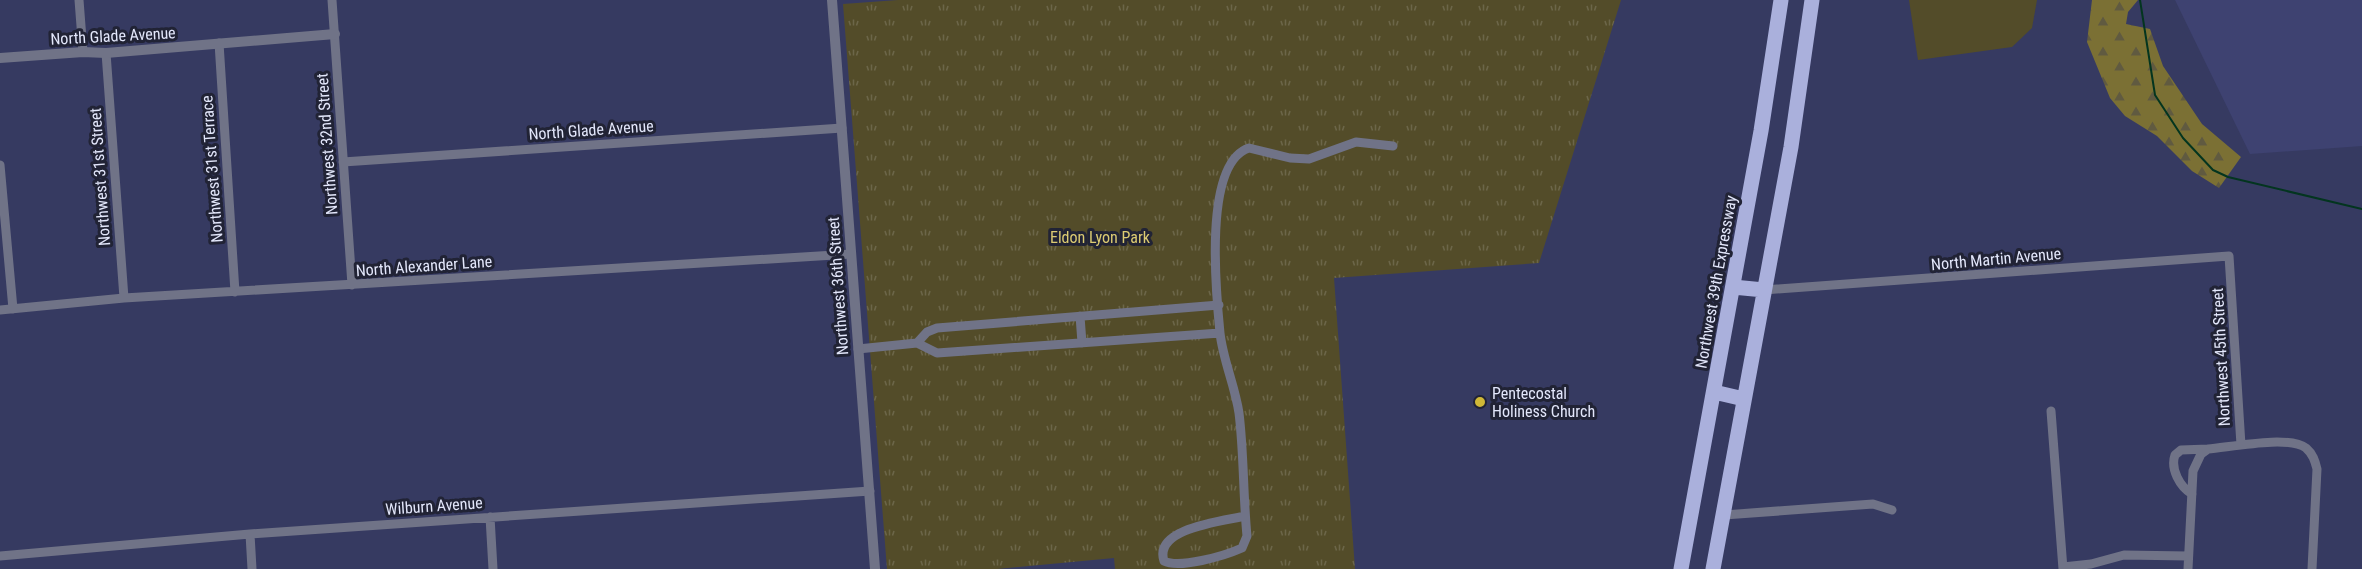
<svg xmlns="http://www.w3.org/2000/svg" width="2362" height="569" font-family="'Roboto Condensed',sans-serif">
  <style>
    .built { fill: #3e4271 }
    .grass { fill: #534c29 }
    .forest { fill: url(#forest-firs) }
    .park { fill: url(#park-tufts) }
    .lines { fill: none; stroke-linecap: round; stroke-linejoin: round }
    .stream { stroke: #03351f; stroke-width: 2 }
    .minor { stroke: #707387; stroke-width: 9 }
    .tertiary { stroke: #707387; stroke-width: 10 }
    .trunk { stroke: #aab0dc; stroke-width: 15 }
    .poi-dot { fill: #d0b837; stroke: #212335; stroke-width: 2 }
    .labels { text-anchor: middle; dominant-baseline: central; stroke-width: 6; stroke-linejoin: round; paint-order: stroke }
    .street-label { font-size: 16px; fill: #e3e7fb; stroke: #212335 }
    .park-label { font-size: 16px; fill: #dccb72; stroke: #212335 }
    .poi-label { font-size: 16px; fill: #e3e7fb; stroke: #212335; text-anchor: start }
  </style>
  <defs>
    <pattern id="forest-firs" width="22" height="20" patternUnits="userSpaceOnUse" patternTransform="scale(1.5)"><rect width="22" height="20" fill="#7b7034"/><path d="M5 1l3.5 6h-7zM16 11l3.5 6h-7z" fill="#605a40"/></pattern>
    <pattern id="park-tufts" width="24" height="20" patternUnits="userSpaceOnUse" patternTransform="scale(1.5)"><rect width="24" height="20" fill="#534c29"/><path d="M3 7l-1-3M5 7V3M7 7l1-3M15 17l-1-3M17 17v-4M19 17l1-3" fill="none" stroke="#6c6649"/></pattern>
  </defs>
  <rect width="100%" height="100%" fill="#363a61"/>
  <path class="built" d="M2175 0H2362V146L2250 154Z"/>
  <path class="grass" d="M1909 0H2037L2032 28 2012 47 1918 60Z"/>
  <path class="forest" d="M2092 0H2138L2128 12 2126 24 2150 29 2163 66 2202 124 2241 157 2219 188 2192 171 2157 136 2125 116 2110 98 2087 42Z"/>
  <path class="park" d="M898 0H1621L1539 263 1334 278 1355 569H1115L1114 558 997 569H887L843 4Z"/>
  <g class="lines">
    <path class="stream" d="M2140 0 2155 95 2183 138 2213 170 2228 177 2362 209"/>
    <path class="minor" d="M79 0 83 52
      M332 0 352 285
      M219 43 235 292
      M106 53 124 298
      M343 162 842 128
      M0 165 13 309
      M1764 290 2229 256 2241 445
      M0 310 124 298 851 254
      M1080 316 1082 343
      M917 343 927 332 937 328 1219 305
      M858 349 917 343 937 353 1220 333
      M2051 411 2063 569
      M2192 494C2180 487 2170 469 2175 455L2181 450 2208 449
      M1724 515 1873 504 1892 510
      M1245 516C1224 521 1153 528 1164 561 1179 569 1224 556 1242 548L1247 536C1243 495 1244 454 1239 413 1235 386 1223 360 1220 333 1216 293 1203 163 1249 148L1290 158 1309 159 1356 142 1393 146
      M490 517 493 569
      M250 534 252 569
      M0 556 250 534 870 491
      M2063 567 2091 564 2124 555 2188 556
      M2188 569 2193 471 2201 454 2208 449C2231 447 2289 435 2306 448 2313 454 2315 461 2317 469L2312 569"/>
    <path class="tertiary" d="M832 0 875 569
      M0 58 83 52 106 53 335 34"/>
    <path class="trunk" d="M1733 287 1764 290
      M1714 392 1744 399
      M1681 569 1761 131 1781 0
      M1713 569 1791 147 1812 0"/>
  </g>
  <circle class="poi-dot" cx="1480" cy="402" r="6"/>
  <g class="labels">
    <g class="street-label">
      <text transform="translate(113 36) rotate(-3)">North Glade Avenue</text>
      <text transform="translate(591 130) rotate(-4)">North Glade Avenue</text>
      <text transform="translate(327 144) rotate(-94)">Northwest 32nd Street</text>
      <text transform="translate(212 169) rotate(-94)">Northwest 31st Terrace</text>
      <text transform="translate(100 177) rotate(-94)">Northwest 31st Street</text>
      <text transform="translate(1996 259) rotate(-5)">North Martin Avenue</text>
      <text transform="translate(424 266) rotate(-4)">North Alexander Lane</text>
      <text transform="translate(1716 282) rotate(-80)">Northwest 39th Expressway</text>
      <text transform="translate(838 286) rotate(-94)">Northwest 36th Street</text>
      <text transform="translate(2221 357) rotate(-93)">Northwest 45th Street</text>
      <text transform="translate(434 506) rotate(-4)">Wilburn Avenue</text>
    </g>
    <g class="park-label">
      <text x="1100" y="237">Eldon Lyon Park</text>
    </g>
    <g class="poi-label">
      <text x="1492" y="393">Pentecostal<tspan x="1492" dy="18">Holiness Church</tspan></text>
    </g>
  </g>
</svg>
